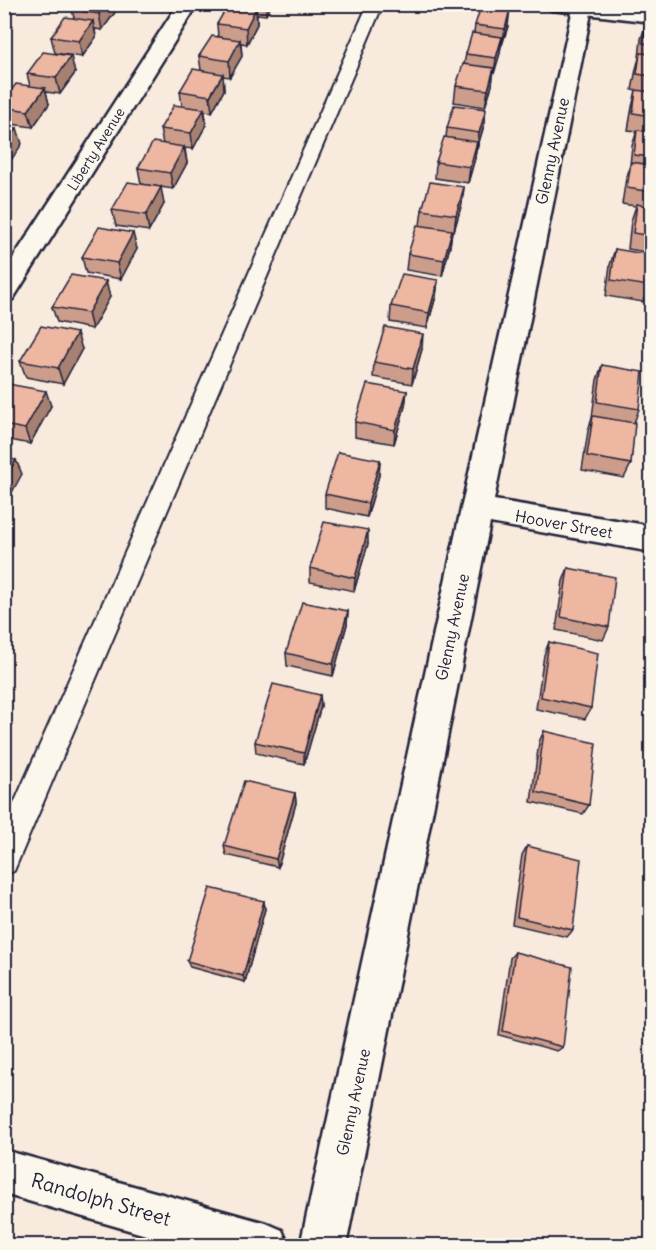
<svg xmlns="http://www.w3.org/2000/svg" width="656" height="1250" font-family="Delius,sans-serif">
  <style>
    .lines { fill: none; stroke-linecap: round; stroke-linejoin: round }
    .service-casing { stroke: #22223b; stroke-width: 4 }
    .minor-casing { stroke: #22223b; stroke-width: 5 }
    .tertiary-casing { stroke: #22223b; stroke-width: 5 }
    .service { fill: #fbf7ec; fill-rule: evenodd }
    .minor { fill: #fbf7ec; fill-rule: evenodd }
    .tertiary { fill: #fbf7ec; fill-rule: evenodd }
    .wall { fill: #cc9d8b; stroke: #22223b; stroke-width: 1.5 }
    .shaded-wall { fill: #a68071; stroke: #22223b; stroke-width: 1.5 }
    .building { fill: #edb7a2; stroke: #22223b; stroke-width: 1.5 }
    .labels { text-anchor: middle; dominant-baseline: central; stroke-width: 4.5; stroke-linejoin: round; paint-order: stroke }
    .far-street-label { font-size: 14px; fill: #22223b; stroke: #fbf7ec }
    .street-label { font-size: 16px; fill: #22223b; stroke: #fbf7ec }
    .near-street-label { font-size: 20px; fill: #22223b; stroke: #fbf7ec }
  </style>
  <rect width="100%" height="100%" fill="#f8eadd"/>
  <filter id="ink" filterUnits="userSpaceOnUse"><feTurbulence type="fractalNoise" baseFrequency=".0167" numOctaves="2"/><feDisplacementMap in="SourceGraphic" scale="12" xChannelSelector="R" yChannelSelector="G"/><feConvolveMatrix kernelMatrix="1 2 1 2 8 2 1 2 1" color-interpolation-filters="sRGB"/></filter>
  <g filter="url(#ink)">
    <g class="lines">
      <defs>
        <path id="service" d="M368 4H383L14 871 4 875V826Z"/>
        <path id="minor" d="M178 4H198L13 299 4 302V272Z
          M574 4H590L592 8 494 500 652 526V552L490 523 346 1246H300L461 509Z
          M4 1150 266 1223 282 1230 289 1246H184L4 1194Z"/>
        <path id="tertiary" d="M542 4H606L652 10V22L552 10Z"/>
      </defs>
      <use href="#service" class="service-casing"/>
      <use href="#minor" class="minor-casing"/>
      <use href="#tertiary" class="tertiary-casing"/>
      <use href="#service" class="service"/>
      <use href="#minor" class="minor"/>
      <use href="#tertiary" class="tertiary"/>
    </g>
    <path class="wall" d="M238 4H272L266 15 257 14V24L247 44 241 43 242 56 230 77 223 76 224 90 212 112 205 111 206 125 193 149 185 148 187 163 173 189 141 184 138 168 163 144 160 129 182 106 180 91 201 70 199 56 218 37 217 24 239 6Z
      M72 10 116 11 102 30 95 29 96 37 82 57 55 53 51 37 74 18Z
      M646 23 651 24V253L628 249 631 221 636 206 622 204 626 178 630 165 632 146 637 131 628 130 632 107 636 91 632 90 636 69 639 58 641 39Z
      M475 25 508 26 502 45H501L500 53 493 74 492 85 485 107 454 102 456 86 464 64 466 54 474 33Z
      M75 73 60 94 46 92 49 104 33 127 4 123V99L30 86 27 74Z
      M484 125 477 149H476L475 158 468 183 435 178 436 162 446 137 447 128Z
      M464 187 462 203 454 231H452L450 246 442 276 406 270 408 254 420 225 422 210Z
      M164 204 149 231 116 226 112 210Z
      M137 249 121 279 86 273 82 257Z
      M615 249 648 286 643 302 606 296 610 265Z
      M438 280 436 296 427 328 390 322 391 306Z
      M110 297 92 329 57 322 52 307Z
      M82 349 63 384 26 377 20 361Z
      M422 349 412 384 373 377 374 362Z
      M602 365 639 409 634 423 631 464 624 478 582 470 588 431 592 417 597 380Z
      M4 389 51 406 30 444 4 439Z
      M407 391 405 406 394 444 355 437V422Z
      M380 460 379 475 367 517 325 508V494Z
      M368 544 354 591 310 582V568Z
      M568 568 609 627 603 640 556 630 563 581Z
      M348 611 347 624 333 676 287 666 286 653Z
      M549 642 591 708 585 719 536 709 544 655Z
      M320 695 321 706 304 764 256 753 255 742Z
      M544 731 589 805 583 814 531 802 539 742Z
      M295 793 296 803 278 867 226 855 224 846Z
      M527 846 573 930 567 937 512 924 522 855Z
      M264 901 265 909 245 982 190 967 187 961Z
      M515 952 563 1047 557 1051 499 1035 510 958Z"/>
    <path class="shaded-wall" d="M106 4H115L116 11 102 30 99 14Z
      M266 4H272L266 15Z
      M256 8 257 24 247 44 246 28Z
      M510 9 508 26 502 45 505 29Z
      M93 21 96 37 82 57 79 41Z
      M502 37 500 53 494 74 496 58Z
      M240 40 242 56 230 77 229 61Z
      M71 56 75 73 60 94 56 78Z
      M494 68 492 85 485 107 488 90Z
      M223 74 224 90 212 112 210 96Z
      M45 88 49 104 33 127 28 111Z
      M204 109 206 125 193 149 191 133Z
      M486 109 484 125 477 149 479 133Z
      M17 128 22 144 5 169 4 146Z
      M477 142 475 158 468 183 470 167Z
      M184 147 187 163 173 189 170 173Z
      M161 187 164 204 149 231 146 215Z
      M464 187 462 203 454 231 456 215Z
      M452 230 450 246 442 276 444 260Z
      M133 233 137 249 121 279 117 263Z
      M438 280 436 296 427 328 429 313Z
      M106 281 110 297 92 329 88 313Z
      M77 333 82 349 63 384 58 368Z
      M423 334 422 349 412 384 413 369Z
      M46 391 51 406 30 444 25 429Z
      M407 391 405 406 394 444 395 430Z
      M16 460 22 474 4 507V480Z
      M380 460 379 475 367 517 368 503Z
      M368 530V544L354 591 355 578Z
      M348 611 347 624 333 676V664Z
      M320 695 321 706 304 764V753Z
      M295 793 296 803 278 867 276 859Z
      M264 901 265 909 245 982 243 976Z"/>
    <path class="building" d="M76 4H106L99 14 72 10Z
      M228 5 256 8 246 28 217 24Z
      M481 6 510 9 505 29 475 25Z
      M65 17 93 21 79 41 51 37Z
      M646 23 651 24V44L643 43Z
      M472 33 502 37 496 58 466 54Z
      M212 36 240 40 229 61 199 56Z
      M43 52 71 56 56 78 27 74Z
      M640 53 651 54V76L637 74Z
      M463 64 494 68 488 90 456 86Z
      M193 69 223 74 210 96 180 91Z
      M16 84 45 88 28 111 4 107V99Z
      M636 90 651 92V116L633 113Z
      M174 105 204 109 191 133 160 129Z
      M454 105 486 109 479 133 447 128Z
      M4 126 17 128 4 146Z
      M637 130 651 132V157L634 155Z
      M444 137 477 142 470 167 436 162Z
      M153 142 184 147 170 173 138 168Z
      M631 162 651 165V192L627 188Z
      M128 182 161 187 146 215 112 210Z
      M430 182 464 187 456 215 422 210Z
      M637 204 651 207V236L633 233Z
      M417 225 452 230 444 260 408 254Z
      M99 227 133 233 117 263 82 257Z
      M615 249 651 255 648 286 611 280Z
      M402 274 438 280 429 313 391 306Z
      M71 275 106 281 88 313 52 307Z
      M41 326 77 333 58 368 20 361Z
      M385 327 423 334 413 369 374 362Z
      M602 365 643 372 639 409 597 402Z
      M8 384 46 391 25 429 4 425V389Z
      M367 384 407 391 395 430 355 422Z
      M593 416 635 423 631 464 587 456Z
      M338 452 380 460 368 503 325 494Z
      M4 458 16 460 4 480Z
      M324 522 368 530 355 578 310 568Z
      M568 568 615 577 609 627 561 617Z
      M302 602 348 611 333 664 286 653Z
      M549 642 598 653 591 708 541 697Z
      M273 684 320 695 304 753 255 742Z
      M544 731 596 743 589 805 536 792Z
      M244 781 295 793 276 859 224 846Z
      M527 846 581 859 573 930 517 917Z
      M210 888 264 901 243 976 187 961Z
      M515 952 572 967 563 1047 503 1031Z"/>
  </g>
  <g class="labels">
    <g class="far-street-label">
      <text transform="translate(96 149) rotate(-58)">Liberty Avenue</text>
    </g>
    <g class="street-label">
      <text transform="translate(552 151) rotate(-78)">Glenny Avenue</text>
      <text transform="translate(564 524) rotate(10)">Hoover Street</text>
      <text transform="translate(452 627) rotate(-78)">Glenny Avenue</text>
      <text transform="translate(353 1102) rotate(-78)">Glenny Avenue</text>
    </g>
    <g class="near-street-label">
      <text transform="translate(101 1199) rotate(16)">Randolph Street</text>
    </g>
  </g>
  <rect width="656" height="1250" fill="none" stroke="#fbf7ec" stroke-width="24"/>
  <rect x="12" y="12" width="632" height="1226" fill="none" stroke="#22223b" stroke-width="2" filter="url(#ink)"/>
</svg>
